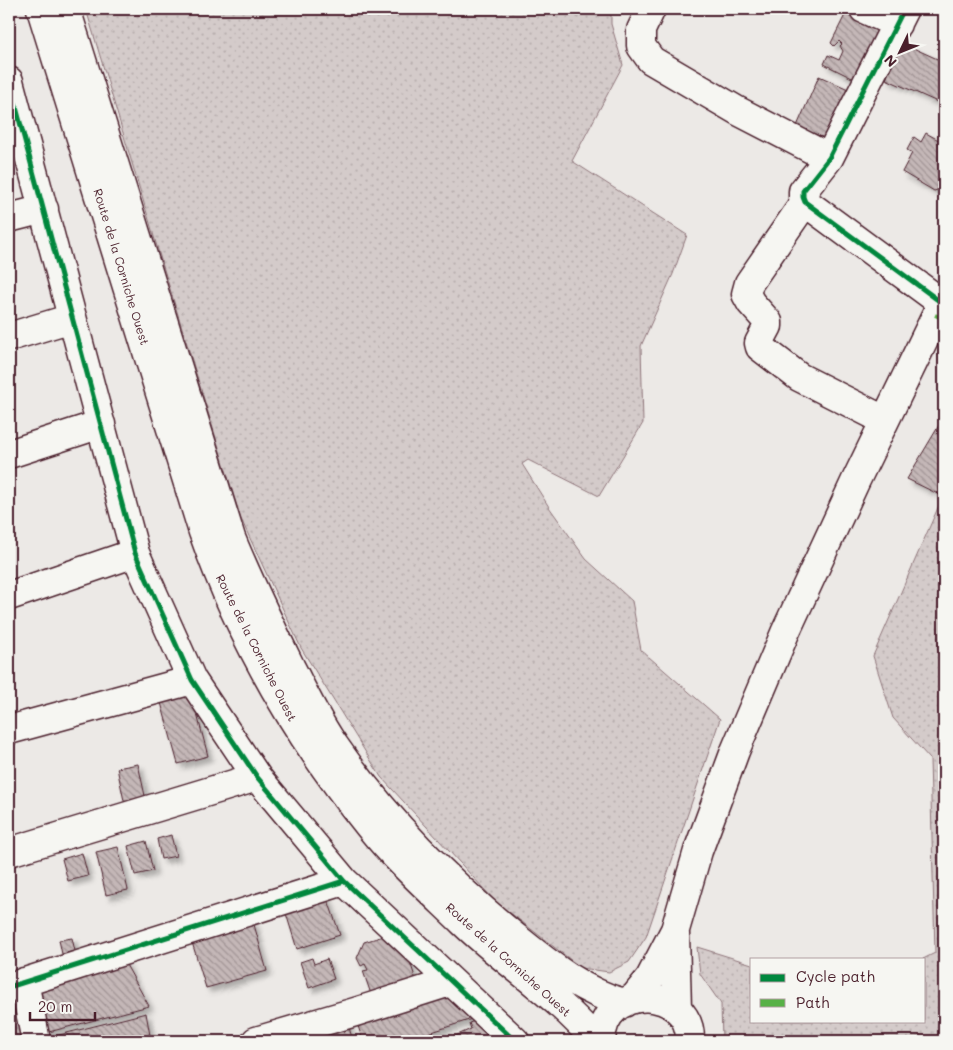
<svg xmlns="http://www.w3.org/2000/svg" width="953" height="1050" viewBox="0 0 953 1050" font-family="Mali,sans-serif">
  <defs>
    <pattern id="grass-dots" width="8" height="8" patternUnits="userSpaceOnUse" patternTransform="scale(1.25)"><rect width="8" height="8" fill="#d4cbca"/><path d="M2 2h.1M6 6h.1" fill="none" stroke="#b8aeae" stroke-width="1.8" stroke-linecap="round"/></pattern>
    <pattern id="building-back-hatch" width="6" height="6" patternUnits="userSpaceOnUse" patternTransform="scale(1.25)"><rect width="6" height="6" fill="#c4b7b7"/><path d="M-1 5l2 2M0 0l6 6M5-1l2 2" fill="none" stroke="#a19495"/></pattern>
    <filter id="shadow"><feDropShadow dx="4.5" dy="4.5" stdDeviation="2.5" flood-color="#0004"/></filter>
  </defs>
  <rect width="100%" height="100%" fill="#ece9e6"/>
  <filter id="ink" filterUnits="userSpaceOnUse"><feTurbulence type="fractalNoise" baseFrequency=".02" numOctaves="2"/><feDisplacementMap in="SourceGraphic" scale="10" xChannelSelector="R" yChannelSelector="G"/><feConvolveMatrix kernelMatrix="1 2 1 2 8 2 1 2 1" color-interpolation-filters="sRGB"/></filter>
  <g filter="url(#ink)">
    <path fill="url(#grass-dots)" stroke="#8f757a" d="M86,9H611V24L623,65L572,161L687,235L673,274L641,346L643,423L599,496L528,460L522,464L549,507L586,559L632,601L641,650L720,719L646,937L629,962L609,972L581,968L495,901L381,777L301,648L241,519L158,250Z
      M944,494V1041H722L721,1004L700,974L697,947L752,964V1021H924V959H923L935,953L930,759L893,718L873,656Z"/>
    <path fill="url(#building-back-hatch)" stroke="#4a1f2b" filter="url(#shadow)" d="M846,13L880,29L856,80L824,64L828,55L839,60L843,51L840,46L842,44L839,41L834,46L831,43Z
      M902,43L944,62V105L886,79Z
      M819,76L855,92L833,142L797,126Z
      M926,133L944,143V188L934,191L902,172L912,153L907,150L914,137L921,142Z
      M944,417V486L940,495L907,479Z
      M191,691L208,756L178,764L160,699Z
      M138,764L147,805L126,810L117,768Z
      M171,835L176,856L161,859L157,839Z
      M146,841L153,871L135,875L128,846Z
      M118,847L128,890L106,895L96,852Z
      M82,853L88,876L68,881L62,859Z
      M326,894L340,935L297,949L284,907Z
      M253,921L267,971L206,988L191,939Z
      M390,934L406,950L416,980L371,994L363,971L368,970L365,964L361,966L357,958L364,942Z
      M72,938L75,951L62,954L59,940Z
      M312,958L314,964L327,959L334,979L309,988L300,962Z
      M124,961L149,1006L41,1034L32,989Z
      M448,983L472,1019L404,1041H363L354,1014Z
      M14,1002L28,1041H9V1004Z
      M146,1013L151,1041H47V1038Z
      M478,1020L498,1041H444L471,1029L469,1023Z
      M347,1021L353,1041H277Z"/>
    <g fill="none" stroke-linecap="round" stroke-linejoin="round">
      <g stroke="#4a1f2b" stroke-width="31">
        <path id="minor" d="M651,9L641,30V46L651,60L738,111L829,158
          M864,9L897,24
          M904,9L829,158L803,191V197L805,202L942,303
          M9,81L135,553L192,680L257,777L344,881L515,1041
          M805,202L749,283L746,294L751,303L768,322V326L759,343L760,347L799,377L884,420
          M9,218L44,209
          M9,337L72,318
          M9,454L101,424
          M9,596L135,553
          M9,730L192,680
          M9,852L257,777
          M24,982L36,1041
          M9,987L344,881
          M256,1041L355,1012L450,982"/>
      </g>
      <g stroke="#4a1f2b" stroke-width="31">
        <path id="major" d="M675,934L677,1009
          M633,999L650,978L675,930L698,851L735,751L785,633L856,480L944,299"/>
      </g>
      <g stroke="#4a1f2b" stroke-width="31">
        <path id="highway" d="M41,9L203,532C240,638 298,738 369,826C397,861 432,892 464,923C507,964 558,996 596,1041
          M66,9L231,538C249,582 270,625 291,668C305,695 318,723 336,748C384,817 444,878 509,932C544,960 579,991 624,1003
          M601,1041C603,980 692,986 690,1041"/>
      </g>
      <use href="#minor" stroke="#f6f6f2" stroke-width="28"/>
      <use href="#major" stroke="#f6f6f2" stroke-width="28"/>
      <use href="#highway" stroke="#f6f6f2" stroke-width="28"/>
      <path stroke="#57b146" stroke-width="4" stroke-dasharray="8 4" stroke-linecap="butt" d="M935,315L944,319"/>
      <g stroke="#f6f6f2" stroke-width="8">
        <path id="cycleway" d="M904,9L829,158L803,191V197L805,202L942,303
          M9,81L135,553L192,680L257,777L344,881L515,1041
          M9,987L344,881"/>
      </g>
      <use href="#cycleway" stroke="#00873e" stroke-width="5"/>
    </g>
  </g>
  <g text-anchor="middle" stroke-width="4.5" stroke-linejoin="round" paint-order="stroke">
    <g font-size="12" fill="#4a1f2b" stroke="#f6f6f2">
      <text transform="translate(121 267) rotate(73)" y="4">Route de la Corniche Ouest</text>
      <text transform="translate(256 648) rotate(63)" y="4">Route de la Corniche Ouest</text>
      <text transform="translate(508 960) rotate(42)" y="4">Route de la Corniche Ouest</text>
    </g>
  </g>
  <rect width="953" height="1050" fill="none" stroke="#f6f6f2" stroke-width="30"/>
  <rect x="15" y="15" width="923" height="1020" fill="none" stroke="#4a1f2b" stroke-width="2" filter="url(#ink)"/>
  <rect x="750" y="958" width="175" height="65" fill="#f6f6f2" stroke="#b1a0a2"/>
  <rect x="760" y="974" width="25" height="8" fill="#00873e" stroke="#b1a0a2"/>
  <text x="796" y="982" font-size="15" fill="#4a1f2b">Cycle path</text>
  <rect x="760" y="999" width="25" height="8" fill="#57b146" stroke="#b1a0a2"/>
  <text x="796" y="1008" font-size="15" fill="#4a1f2b">Path</text>
  <g transform="translate(900 52) rotate(227)" stroke="#f6f6f2" stroke-width="4" paint-order="stroke">
  <path d="M0-4L9 19L0 12L-9 19Z" fill="#4a1f2b"/>
  <text y="-8" font-size="14" font-weight="bold" text-anchor="middle" fill="#4a1f2b">N</text>
  </g>
  <path d="M30 1012v8h65v-8" fill="none" stroke="#4a1f2b" stroke-width="2.5"/>
  <text x="38" y="1012" font-size="15" fill="#4a1f2b" stroke="#f6f6f2" stroke-width="4" paint-order="stroke">20 m</text>
</svg>
